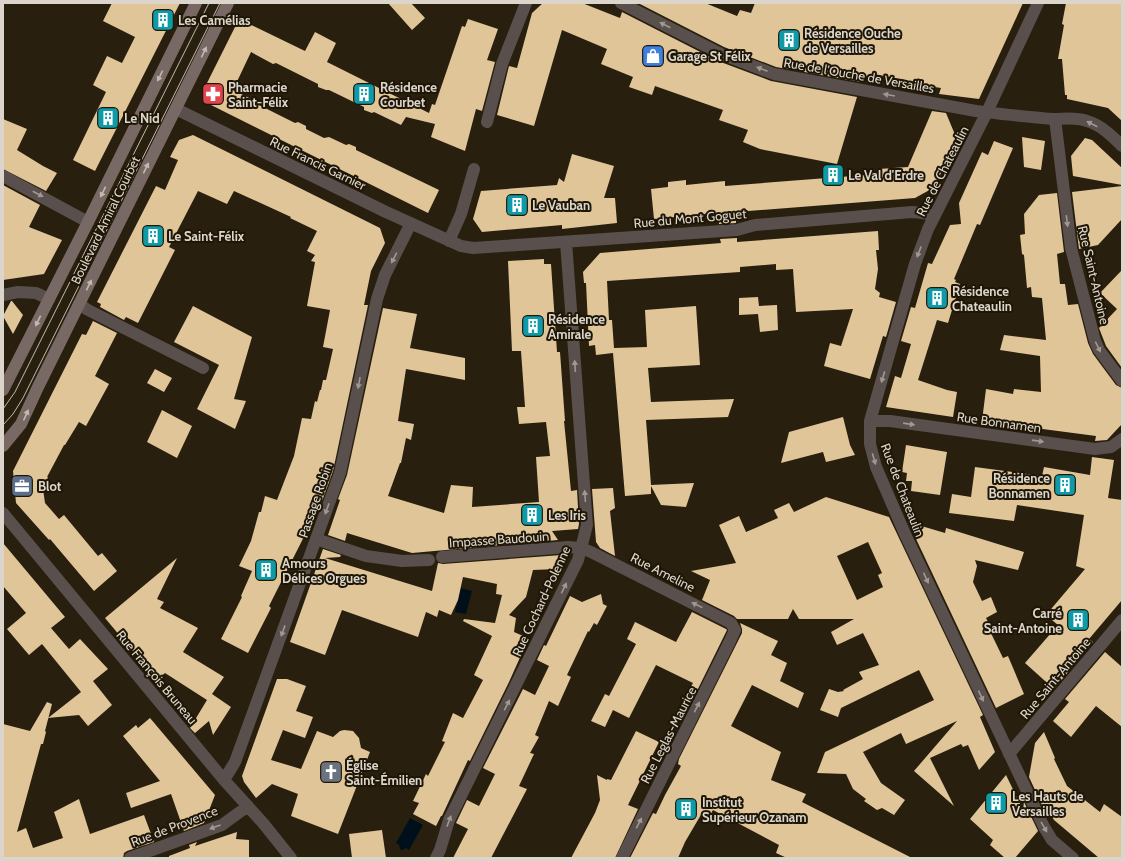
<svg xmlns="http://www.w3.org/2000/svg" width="1125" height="861" viewBox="0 0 1125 861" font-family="Cabin,sans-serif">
  <rect width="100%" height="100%" fill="#281f0f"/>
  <path fill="#00101a" d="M461,588L472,591L466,614L455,612Z
    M410,818L423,825L409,850L406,848L402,850L400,849L399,845L396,843Z"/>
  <path fill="#e0c599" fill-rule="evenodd" d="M112,3H180L95,171L73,160L106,92L93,85L107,56L122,63L135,37L103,21Z
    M388,3H411L425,18L412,30Z
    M543,3H582L620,18L622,12L718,61L771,81L857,97L837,164L760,149L743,142L748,130L719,120L723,110L655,86L652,95L629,87L633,77L601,64L607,49L562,30L534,126L497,115L509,66L517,68L532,13Z
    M638,3H705L737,16L740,10L751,13L755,3H1023L979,99L939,94L941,88L910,83V81L874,74L873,77L863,76L861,82L776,67L724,47Z
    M1066,3H1122V121L1108,108L1067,99V95H1065L1062,59H1058L1064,25L1062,24Z
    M239,19L305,51L315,32L336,43L327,62L429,113L432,104L435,105L462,26L465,27L468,19L498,29L487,60L495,62L482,111L476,109L465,151L431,137L435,124L406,117L401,125L374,112L372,113L364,110V107L329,90H326L318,87V84L276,63L273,64L251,52L233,90L255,101L257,104L295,123L298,122L306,126V129L324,138L329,137L346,145L349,144L356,147V150L439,190L428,213L209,104L204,89Z
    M932,111L946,113L956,137L935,187L915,198L736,212V223L719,224L718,213L654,219L651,189L668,187V182L686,180V185L725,181V186L879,174V169L908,167Z
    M3,119L27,129L17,150L43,166L57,173L46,191L3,169Z
    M193,135L380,228L385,243L371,271L364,305H368L333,471L322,501L269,606L271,608L248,653L221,639L242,597L241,596L252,571L239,566L251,541L259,512H261L265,496L277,500L294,456L302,418L311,419L315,401L317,402L320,390H321L323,380H326L333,349L323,347L330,310L307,306L315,262L311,261L315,255L307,251L317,231L290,218L291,217L234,191L227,204L198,191L169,247L175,250L138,323L126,317L124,320L100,307L101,304L97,302L156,186L165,190L178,160L170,157L179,140Z
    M1022,137L1045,141L1041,170L1024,167Z
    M1085,138L1092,140L1122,168V185L1073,176L1071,156Z
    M994,141L1013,148L980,225L977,224L954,279L956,280L955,282L960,284L948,323L937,320L918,380L947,390L957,392L953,417L886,407L895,376L901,378L911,344L901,341L911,307L915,308L928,263L932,264L950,225L961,224L959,203L982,152L988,155Z
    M572,154L614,166L604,198H615L617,223L562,229V225L482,232L473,219L481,191L557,185L559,178L564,182Z
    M3,185L40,205L29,227L62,240L44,274L3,280Z
    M1122,186V219L1098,245L1079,249L1072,192Z
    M1057,193L1064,252L1057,254L1060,284H1065L1068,305L1078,304L1088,343L1093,354L1116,385L1122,388V424L1107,440L1095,441L1096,436L982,421L986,389L1013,394L1014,389L1041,392L1040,356L1000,350L1004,335L1046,340L1042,298L1032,297L1031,287L1027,288L1024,255L1022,254L1020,235L1025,234L1024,214L1039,195Z
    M878,231L879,250H876L878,269L875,289L880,293L879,297L896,302L886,337L883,336L870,379L824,366L830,343L841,346L853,309L796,312L793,269L776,270V264L740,267V272L607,281L609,320H612L614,348L647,347L645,310L696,306L700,365L648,368L651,402L734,399L728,417L646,420L651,485L694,483L686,507L661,505L651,486V494L625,496L613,353L596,355L595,345L589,346L586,283H584L583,272L600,253L721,243L720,239L737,238V242Z
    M544,259V264H551L557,352H560L565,421H564L571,491L577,490L579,524L578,529L552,531L558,540L412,553L347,533L345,541L328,535L340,500L338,499L347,475L383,308L417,314L410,348L465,358V380L406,369L398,421L414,424L411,440L406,438L401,463H400L388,496L444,513L451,485L473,487L472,507L539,502L536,457L550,456L546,422L519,424L517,407H525L521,351H512L508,261Z
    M1122,270V368L1106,346L1099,328L1117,309L1100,293Z
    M758,297L759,306L777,305L778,330L760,332L758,314L739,315V298Z
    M11,301H12L23,315L13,334L3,316Z
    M193,306L252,337L234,399L246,401L235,429L197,409L219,365L174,342Z
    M93,321L117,333L95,376L109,384L86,426L79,422L65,445H64L47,477H48L43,489L45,503L59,519L64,515L98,556L102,553L117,571L94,591L50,539L49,540L16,503L13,471L82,334L86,335Z
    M155,369L172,378L164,392L147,383Z
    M162,410L192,426L177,458L147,442Z
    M843,417L850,445L855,455L826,462L823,452L781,463L789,432Z
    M906,445L947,452L940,495L911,491L912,481H906L907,473L902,472Z
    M1092,457L1114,460L1108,498L1122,500V600L1089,639L1093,642L1054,689L1025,663L1058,625L1046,615L1085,569L1076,566L1084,515L1017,505L1014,521L949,513L952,494L971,497L975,467L1042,476L1044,467L1090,475Z
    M613,488L615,508L610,511L615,556L600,548L596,542L592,489Z
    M826,497L889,517L983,715L980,717L995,752L979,770L968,745L963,747L961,744L930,758L954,806L914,771L957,721L906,744L901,733L863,752L881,783L905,800L894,815L882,808L877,810L864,801L866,799L853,789L846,774L817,773L825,752L934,700L919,670L841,708L838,717L820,710L829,689L838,692L844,691L843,690L863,679L859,672L879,665L863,633L837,645L831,632L854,619H799L793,609L788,619H737L734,616L702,600L710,580L691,571L736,563L719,525L739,516L746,532L778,518L774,510L789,503L794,512ZM868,542L882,573L878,575L883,587L857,600L837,556Z
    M908,522L945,533L946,528L1024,552L1018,570L975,560L977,566L973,582L982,601L991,597L997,612L986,618L990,626L988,627L1003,658L1008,656L1024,694L996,708Z
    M3,543L65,617L51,628L69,649L80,639L108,669L93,681L112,705L88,726L79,715L48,718L81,692L42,644L29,655L7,629L26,613L3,586Z
    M323,549L341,555L340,557L325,558L432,591L438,563L443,564L562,555L557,569L533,570L526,597L509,615L516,618L514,632L530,639L523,653H522L509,682L470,761L468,760L442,816H441L436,826L413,814L419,803L413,801L426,774L428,776L445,742L442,741L453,713L463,718L483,680L474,675L492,636L463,621L464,619L495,623L502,595L496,594L497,584L463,577L458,600L451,615L439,610L437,617L426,612L418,637L342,610L325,655L290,642Z
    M177,558L157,599L164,602L160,608L198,628L183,652L224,677L212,694L231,707L213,735L209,721L195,733L190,728L207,700L165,673L157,680L105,618Z
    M601,594L603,604L607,606L597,625L594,623L589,632L588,631L567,675L571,677L558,706L549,701L535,735L539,737L530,753L534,754L519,786L527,789L491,858H453L468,829L456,823L467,800L479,806L495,774L483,768L523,689L535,695L549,666L537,660L544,645L546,646L570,596L582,602Z
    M692,612L726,629L727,630L692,701L685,698L693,683L656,665L629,718L613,710L605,727L591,721L605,694L609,696L636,644L627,639L635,622L676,642Z
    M740,623L778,641L771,655L787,663L780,681L804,693L798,708L752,685L731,726L781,752L771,780L806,794L802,802L912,858H787L776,853L779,845L713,810L709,817L702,813L685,842L678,858H630L653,813L656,814L665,795L681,766L678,764L679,759L742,633V629Z
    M1105,652L1122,667V727L1096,706L1071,737L1053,721L1069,702L1065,699Z
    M277,679H287L306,686L296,711L313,717L305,738L283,730L271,760L301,769L317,731L333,737L340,731L344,730L353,731L359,738L361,748L370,752L338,834L291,816L298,794L272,784L256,798L244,782L242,776Z
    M47,702L52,704L45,731L46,732L43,744H41L17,832L26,828L33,848L63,838L54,812L79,799L90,834L144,815L154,842L127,851L124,853L123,858H3V724L30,731Z
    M150,718L215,795L204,823L184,831L171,794L131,808L126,793L160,781L123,736L136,725L138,728Z
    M636,731L659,742L628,805L638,809L615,858H571L595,813L600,800L597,775L607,780V779L611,780Z
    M1044,732L1055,758L1054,759L1067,786L1100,812L1104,804L1122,817V858H1099L1054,820L1051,815L1048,818L1029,777L1035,743Z
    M1006,775L1023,810L1024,802L1038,831L1015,858H1005L990,845L993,840L970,819Z
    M382,830L386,858H352L349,834Z
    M237,832L236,839L249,840V858H169V856L190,848L189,845L197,842L195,846Z"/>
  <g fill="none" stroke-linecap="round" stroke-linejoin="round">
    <path stroke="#594f4c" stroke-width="12" d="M621,3L721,54L774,74L976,111C1002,114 1027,117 1053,119C1064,119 1076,117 1087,121C1101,125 1112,136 1122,146
      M1038,3L987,112L928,229L915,264L870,421V444L876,467L905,534L1044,827L1052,840L1073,858
      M176,109L386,212L461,246L473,248L737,230L755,225L912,212L923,213L934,216
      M1055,119L1071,248L1095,341L1099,350L1122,381
      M487,122L502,64L526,3
      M3,176L88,222
      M449,241L461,214L474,169
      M3,295L18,292L36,293L49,299
      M79,304L88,310L203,368
      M870,421H890L1095,449L1111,447L1122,439
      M3,513L224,780L263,823L291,858
      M316,539L366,556L402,561L429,560
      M442,557L568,547L581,548L591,552L731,623L735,630L730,641L622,858
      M1009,754L1122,620
      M224,780L235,762L340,473L377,299L385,275L411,223
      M130,858L222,825L248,806
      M436,858L440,850L449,820L578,560L587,525L566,242"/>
    <path stroke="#786964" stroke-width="12" d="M3,390L88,222L196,3
      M3,446L21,424L38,387L228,3"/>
    <path stroke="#c1baaf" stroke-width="1" d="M3,409L15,392L209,3
      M3,425L13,414L23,398L220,3"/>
  </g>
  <defs><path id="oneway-solid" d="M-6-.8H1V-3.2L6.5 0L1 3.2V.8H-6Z"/></defs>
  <g fill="#a09992">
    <use href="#oneway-solid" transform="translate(665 25) rotate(-153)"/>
    <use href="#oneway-solid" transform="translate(762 69) rotate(-159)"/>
    <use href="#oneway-solid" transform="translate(889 95) rotate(-170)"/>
    <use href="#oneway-solid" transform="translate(1092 124) rotate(-153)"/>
    <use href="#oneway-solid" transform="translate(38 194) rotate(28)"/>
    <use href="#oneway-solid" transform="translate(1067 221) rotate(83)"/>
    <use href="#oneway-solid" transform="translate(919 252) rotate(111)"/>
    <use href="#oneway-solid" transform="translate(394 258) rotate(117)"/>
    <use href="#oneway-solid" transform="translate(1098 347) rotate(64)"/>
    <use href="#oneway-solid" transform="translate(575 366) rotate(-94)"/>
    <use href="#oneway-solid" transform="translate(883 377) rotate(107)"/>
    <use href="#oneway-solid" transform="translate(359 383) rotate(101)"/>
    <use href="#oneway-solid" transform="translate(909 424) rotate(8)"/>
    <use href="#oneway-solid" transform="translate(1038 441) rotate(8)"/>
    <use href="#oneway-solid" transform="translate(874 459) rotate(74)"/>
    <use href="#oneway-solid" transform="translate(585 496) rotate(-94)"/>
    <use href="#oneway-solid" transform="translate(327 509) rotate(110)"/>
    <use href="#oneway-solid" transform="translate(926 578) rotate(65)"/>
    <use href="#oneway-solid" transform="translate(564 588) rotate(-64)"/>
    <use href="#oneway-solid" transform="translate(697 605) rotate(-154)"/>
    <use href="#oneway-solid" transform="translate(283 631) rotate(110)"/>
    <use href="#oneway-solid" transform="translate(981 696) rotate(65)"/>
    <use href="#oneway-solid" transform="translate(507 705) rotate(-63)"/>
    <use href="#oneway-solid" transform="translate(697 707) rotate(-63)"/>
    <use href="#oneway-solid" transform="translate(449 821) rotate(-70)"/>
    <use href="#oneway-solid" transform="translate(639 823) rotate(-63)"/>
    <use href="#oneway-solid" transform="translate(215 827) rotate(160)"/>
    <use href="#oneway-solid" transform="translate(1044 827) rotate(60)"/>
  </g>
  <g fill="#c2bab1">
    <use href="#oneway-solid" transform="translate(204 52) rotate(-64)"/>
    <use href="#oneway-solid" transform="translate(160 76) rotate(116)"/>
    <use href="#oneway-solid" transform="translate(146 168) rotate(-64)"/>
    <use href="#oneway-solid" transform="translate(103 192) rotate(116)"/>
    <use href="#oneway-solid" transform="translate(89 285) rotate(-64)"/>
    <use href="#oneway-solid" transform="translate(38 321) rotate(116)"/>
    <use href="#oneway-solid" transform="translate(26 415) rotate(-66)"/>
  </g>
  <defs>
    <g id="building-square" transform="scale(1.15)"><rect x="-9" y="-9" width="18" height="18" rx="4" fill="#0f9aa8" stroke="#1f1606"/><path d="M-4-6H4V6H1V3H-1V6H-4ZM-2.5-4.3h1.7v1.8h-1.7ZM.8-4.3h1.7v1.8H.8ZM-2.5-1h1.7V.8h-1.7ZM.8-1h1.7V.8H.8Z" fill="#fff"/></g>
    <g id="shop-square" transform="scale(1.15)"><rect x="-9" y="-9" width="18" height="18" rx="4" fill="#3f7fe0" stroke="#1f1606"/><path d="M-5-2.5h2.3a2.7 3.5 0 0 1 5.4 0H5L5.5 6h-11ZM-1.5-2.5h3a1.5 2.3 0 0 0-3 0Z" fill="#fff"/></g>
    <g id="pharmacy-square" transform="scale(1.15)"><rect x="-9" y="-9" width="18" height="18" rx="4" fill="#e0444e" stroke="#1f1606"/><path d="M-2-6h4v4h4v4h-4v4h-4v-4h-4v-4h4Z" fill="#fff"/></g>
    <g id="office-square" transform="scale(1.15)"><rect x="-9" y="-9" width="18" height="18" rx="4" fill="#5c6f8a" stroke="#1f1606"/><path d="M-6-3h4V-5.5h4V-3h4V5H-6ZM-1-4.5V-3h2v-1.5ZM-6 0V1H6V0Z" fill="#fff"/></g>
    <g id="church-square" transform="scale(1.15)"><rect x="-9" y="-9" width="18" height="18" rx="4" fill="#6b7280" stroke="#1f1606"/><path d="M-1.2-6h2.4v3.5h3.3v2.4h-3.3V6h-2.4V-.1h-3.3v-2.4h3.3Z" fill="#fff"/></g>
  </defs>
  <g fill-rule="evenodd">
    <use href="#building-square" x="163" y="20"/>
    <use href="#building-square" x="789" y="40"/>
    <use href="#shop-square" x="653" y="56"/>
    <use href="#pharmacy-square" x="213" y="94"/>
    <use href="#building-square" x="364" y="94"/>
    <use href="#building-square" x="108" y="118"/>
    <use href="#building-square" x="833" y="175"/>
    <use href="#building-square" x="517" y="205"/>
    <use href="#building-square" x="153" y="236"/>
    <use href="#building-square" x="937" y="298"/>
    <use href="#building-square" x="533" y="326"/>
    <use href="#building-square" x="1065" y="485"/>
    <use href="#office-square" x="22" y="486"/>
    <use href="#building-square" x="532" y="515"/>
    <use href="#building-square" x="266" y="570"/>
    <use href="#building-square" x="1078" y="620"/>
    <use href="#church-square" x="331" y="772"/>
    <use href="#building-square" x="996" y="803"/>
    <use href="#building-square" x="686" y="809"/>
  </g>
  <g text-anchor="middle" stroke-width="4" stroke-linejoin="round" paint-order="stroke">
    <g font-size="13" font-weight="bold" fill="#dbd5cb" stroke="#1f1606" text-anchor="start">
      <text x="178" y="25">Les Camélias</text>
      <text x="804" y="38">Résidence Ouche<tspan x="804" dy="15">de Versailles</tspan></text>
      <text x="668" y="61">Garage St Félix</text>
      <text x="228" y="92">Pharmacie<tspan x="228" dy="15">Saint-Félix</tspan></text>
      <text x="380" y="92">Résidence<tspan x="380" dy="15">Courbet</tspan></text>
      <text x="124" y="123">Le Nid</text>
      <text x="848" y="180">Le Val d'Erdre</text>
      <text x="532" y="210">Le Vauban</text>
      <text x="168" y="241">Le Saint-Félix</text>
      <text x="952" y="296">Résidence<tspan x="952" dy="15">Chateaulin</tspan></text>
      <text x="548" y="324">Résidence<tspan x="548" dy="15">Amirale</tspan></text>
      <text x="1050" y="483" text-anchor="end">Résidence<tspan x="1050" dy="15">Bonnamen</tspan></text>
      <text x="38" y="491">Blot</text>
      <text x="548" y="520">Les Iris</text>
      <text x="282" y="568">Amours<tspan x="282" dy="15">Délices Orgues</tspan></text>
      <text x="1062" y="618" text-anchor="end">Carré<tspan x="1062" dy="15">Saint-Antoine</tspan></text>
      <text x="346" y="770">Église<tspan x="346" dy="15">Saint-Émilien</tspan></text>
      <text x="1012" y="801">Les Hauts de<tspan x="1012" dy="15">Versailles</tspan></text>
      <text x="702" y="807">Institut<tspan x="702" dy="15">Supérieur Ozanam</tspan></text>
    </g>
    <g font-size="13" fill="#dbd5cb" stroke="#1f1606">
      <text transform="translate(859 75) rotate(10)" y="5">Rue de l'Ouche de Versailles</text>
      <text transform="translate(318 163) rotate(26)" y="5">Rue Francis Garnier</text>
      <text transform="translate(942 171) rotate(-63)" y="5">Rue de Chateaulin</text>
      <text transform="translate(690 218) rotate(-5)" y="5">Rue du Mont Goguet</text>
      <text transform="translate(105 220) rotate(-64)" y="5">Boulevard Amiral Courbet</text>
      <text transform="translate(1094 275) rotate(77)" y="5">Rue Saint-Antoine</text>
      <text transform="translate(999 422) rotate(8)" y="5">Rue Bonnamen</text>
      <text transform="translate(903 490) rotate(69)" y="5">Rue de Chateaulin</text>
      <text transform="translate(315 500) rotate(-71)" y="5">Passage Robin</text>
      <text transform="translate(499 539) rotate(-4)" y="5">Impasse Baudouin</text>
      <text transform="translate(663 572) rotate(27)" y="5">Rue Ameline</text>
      <text transform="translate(541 601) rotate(-65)" y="5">Rue Cochard-Polenne</text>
      <text transform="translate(157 677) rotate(50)" y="5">Rue François Bruneau</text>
      <text transform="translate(1055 678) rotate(-50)" y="5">Rue Saint-Antoine</text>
      <text transform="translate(668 735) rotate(-63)" y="5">Rue Leglas-Maurice</text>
      <text transform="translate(174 826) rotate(-21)" y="5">Rue de Provence</text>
    </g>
  </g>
  <rect width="1125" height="861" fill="none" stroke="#dbd5cb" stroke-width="8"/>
</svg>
